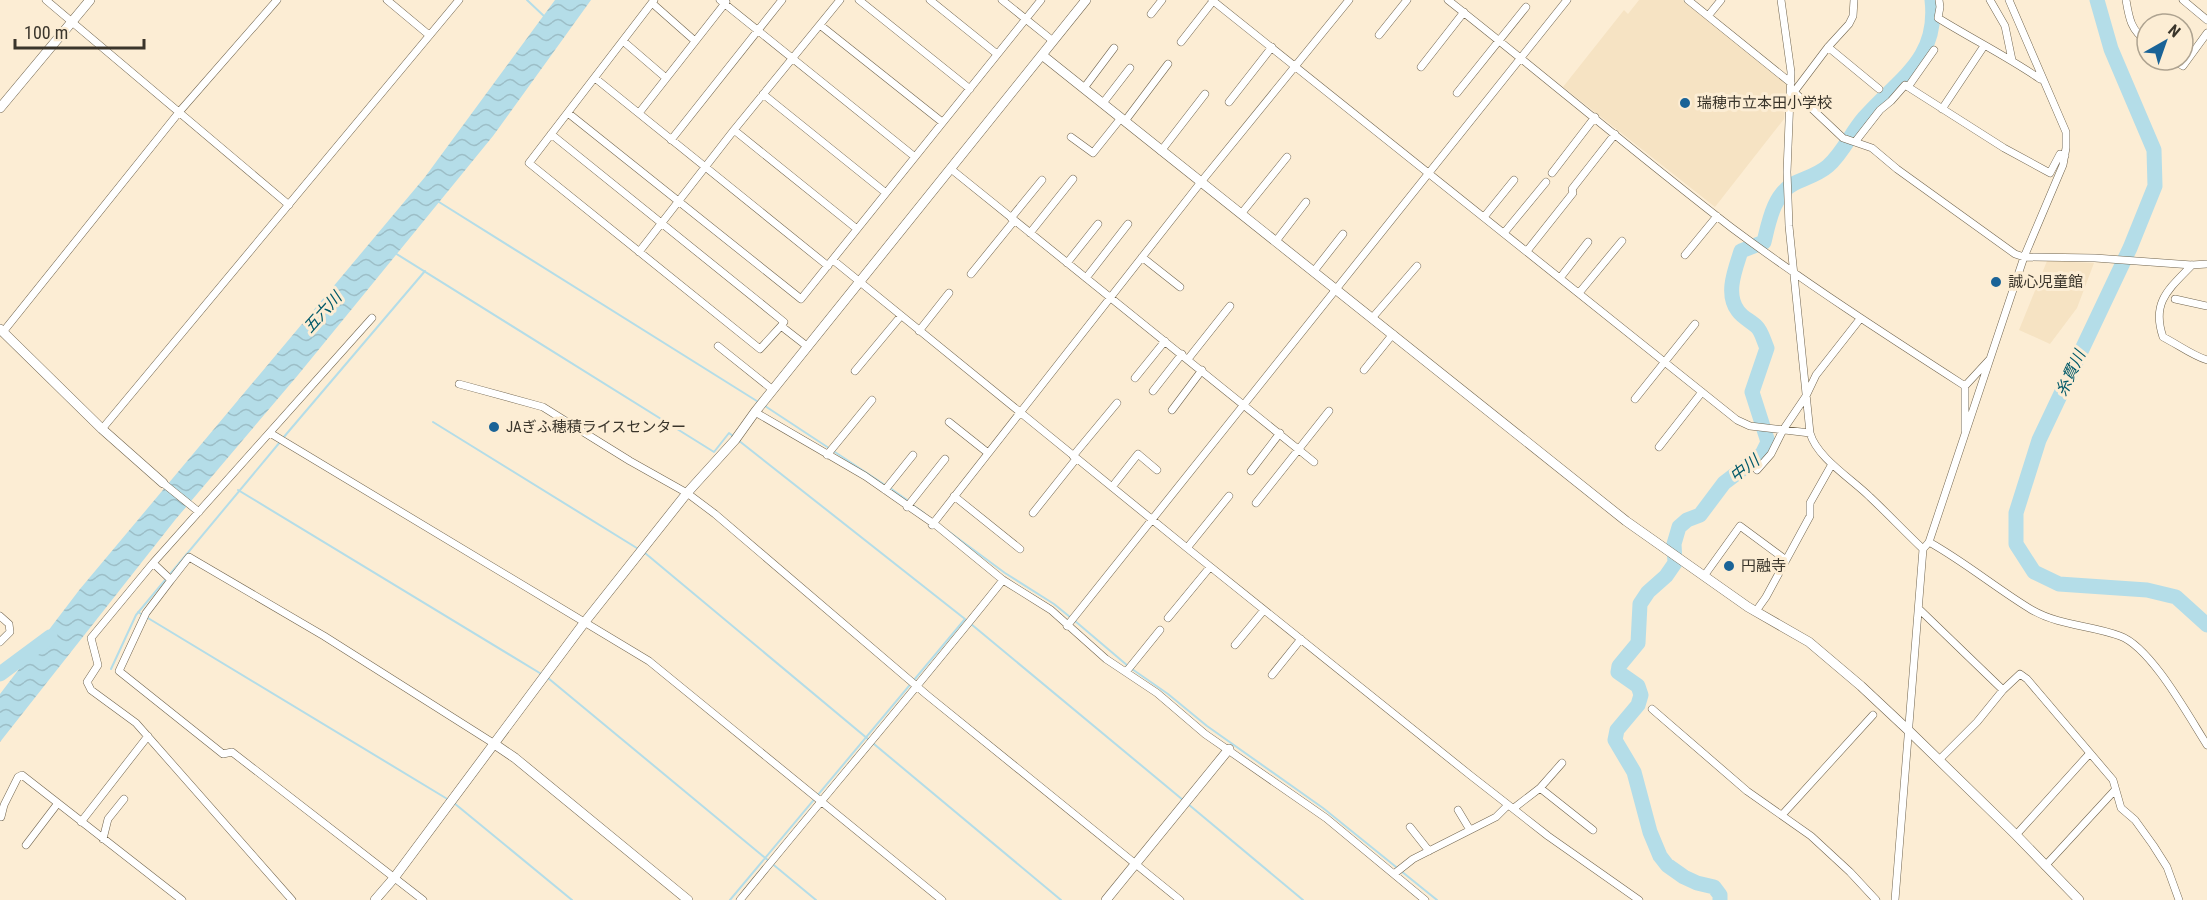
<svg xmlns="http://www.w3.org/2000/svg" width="2207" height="900" viewBox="0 0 2207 900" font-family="'Roboto Condensed','Noto Sans JP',sans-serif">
  <defs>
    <pattern id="water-waves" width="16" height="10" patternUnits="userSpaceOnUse" patternTransform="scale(1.5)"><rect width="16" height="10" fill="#b4dde8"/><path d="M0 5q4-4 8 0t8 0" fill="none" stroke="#9cbec7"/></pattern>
  </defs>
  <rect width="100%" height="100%" fill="#fcedd4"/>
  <path fill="#f6e3c3" d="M1639,0H1682L1787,84L1784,119L1715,207L1563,87L1624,10L1628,14Z
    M2047,261L2094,263L2077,308L2050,344L2019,330Z"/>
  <path fill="url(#water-waves)" d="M555,0H591L493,136L298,375L175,520L0,742V694L80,589L425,177Z"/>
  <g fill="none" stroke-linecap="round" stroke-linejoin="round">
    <path stroke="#b4dde8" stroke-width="2" d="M527,0L545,17
      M439,202L760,403
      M395,253L714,452L729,433L733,436
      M765,406L885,485
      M433,422L640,550
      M283,438L425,271
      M738,440L965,619L1183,800
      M890,488L907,500
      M238,490L543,675
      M914,506L924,513
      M948,531L1005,573L1054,604L1070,617
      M645,553L1061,900
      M138,612L449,800
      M1075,621L1128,666
      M111,669L136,615L280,442
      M1132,669L1168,694L1207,726L1323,808L1437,900
      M548,678L816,900
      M454,803L572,900
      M1188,804L1303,900
      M730,900L965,619"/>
    <path stroke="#b4dde8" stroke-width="15" d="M2097,0L2111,49L2154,150L2155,186L2130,248L2039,440L2016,513V544L2034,572L2059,584L2147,590L2176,597L2207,625
      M0,674L50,637
      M1720,900V895L1714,887L1697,883L1684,877L1667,865L1660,856L1650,832L1634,772L1615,740L1617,730L1638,705L1641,695L1638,686L1618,672L1619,666L1638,643L1640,604L1648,592L1666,576L1675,563L1674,544L1679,527L1687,520L1700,515L1724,483L1762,454L1768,442L1752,392L1767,348C1764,342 1762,332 1757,327C1751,321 1743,318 1738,311C1725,294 1735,270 1741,251L1764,242C1769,221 1774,193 1795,183C1806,178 1819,174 1828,166C1843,153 1851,133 1864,118C1898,79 1939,60 1932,0"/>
    <g stroke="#70644e" stroke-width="8">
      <path id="minor" d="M46,0L289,205
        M387,0L429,35
        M654,0L529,163L760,349L781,326
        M720,0L915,157
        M859,0L970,89
        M930,0L997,54
        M1002,0L1053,41
        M1212,0L1737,420L1750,426L1810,433
        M1448,0C1543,75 1636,154 1732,228C1807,284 1886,335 1965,386L1989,360
        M1688,0L1791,83
        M1781,0L1791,72L1787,172L1789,226L1810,433C1817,458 1852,479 1870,497C1888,514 1905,532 1923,549
        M1939,0L1940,7L1938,18C1972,39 2008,57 2040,79
        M1990,0L2005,26L2012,60
        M2126,0C2129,18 2131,31 2147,41
        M2183,0L2207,20
        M652,3L695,41
        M1151,14L1162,0
        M1708,16L1721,0
        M820,25L942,122
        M1379,35L1407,0
        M623,41L666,78
        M1181,42L1213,1
        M1828,47L1879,89
        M2174,60L2183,66L2207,33
        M1421,67L1464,12
        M595,78L828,266
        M1908,87L1934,50
        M1084,88L1114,48
        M1791,89L1843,138L1872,148L1897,169L2015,254L2024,257L2095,258L2192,265L2207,264
        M1794,92L1828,47L1849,24L1853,16L1854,0
        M1457,93L1526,7
        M763,94L886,193
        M1229,102L1272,47
        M1103,103L1130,68
        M1942,109L1984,46
        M568,113L801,299L1041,0
        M639,113L726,2
        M1125,121L1168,64
        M734,130L857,229
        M551,134L784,322L781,326L808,347
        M1071,137L1093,153L1121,118
        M671,140L782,0
        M1855,142L1880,110L1891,101L1905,85L2004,148L2050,173L2060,154L2065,156
        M1161,151L1205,94
        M951,169L1314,462
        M1552,173L1595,117
        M1241,214L1287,157
        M1484,217L1514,180
        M1011,218L1042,180
        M1030,233L1073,179
        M1504,233L1546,182
        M1276,241L1306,202
        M1527,251L1573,193L1572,189L1615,134
        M639,252L734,130L840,0
        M1685,255L1717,216
        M1142,257L1180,287
        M833,260L1187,548L1470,775L1548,836L1639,900
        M1067,263L1098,224
        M2192,265C2169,289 2151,302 2163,337C2177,344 2193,356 2207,360
        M1314,271L1343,234
        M971,274L1014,221
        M1086,278L1128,224
        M1560,278L1588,242
        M1579,293L1622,241
        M2175,299L2207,306
        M1373,317L1417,266
        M919,331L949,293
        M3,332L180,111L277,0
        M718,346L773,390
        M1188,359L1230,306
        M1364,370L1393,334
        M855,371L900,317
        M1135,378L1165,341
        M459,384L543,407L630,461L687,493L715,514L927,695L1180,900
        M1153,391L1182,354
        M1635,399L1695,324
        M1172,410L1202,370
        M755,412L865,476L937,526L1003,580L1051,610L1106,659L1157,693L1205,734L1326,818L1425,900
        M949,422L988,453
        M102,429L459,0
        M1965,431V386
        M270,433L649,661L942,900
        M1659,447L1702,392
        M827,455L872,400
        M1073,456L1117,403
        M1757,470L1771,454L1783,430L1806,396L1816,375L1860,319
        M1251,471L1280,433
        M163,483L199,512
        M1112,487L1138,454L1157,470
        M885,490L913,455
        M954,496L1020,549
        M1256,503L1329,411
        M907,507L945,459
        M1033,513L1076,459
        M932,525L1201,182L1349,0
        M1929,542C1965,562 1997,589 2032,610C2060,626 2091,625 2120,636C2151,647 2189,717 2207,745
        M1187,548L1229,496
        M153,563L171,580L189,557L324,636L493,743
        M1704,576L1740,526L1786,560
        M171,580L146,613L119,671L223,754L232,752L423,900
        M1919,609L2003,690L2020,674L2027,679L2113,780L2121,808L2135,820L2153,845L2167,867L2179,900
        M1756,611L1766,597L1810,516V503L1832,464
        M0,616L9,624L10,632L0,642
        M1168,618L1210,567
        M1067,626L1567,0
        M1235,645L1264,610
        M1126,672L1160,630
        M1272,675L1301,639
        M1652,709L1747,791L1811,836L1850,872L1876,900
        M1939,760L1977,722L2003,690
        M1540,788L1593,830
        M1514,808L1540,788L1562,763
        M1458,810L1470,830
        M1782,815L1873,715
        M1,817L4,805L18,777L22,775L182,900
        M81,822L148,736
        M1410,827L1429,851
        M2016,835L2090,753
        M103,839L108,819L124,799
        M26,845L58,803
        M2045,866L2115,790
        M1394,874L1413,859L1496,817L1508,805
        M292,900L136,723L91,690L87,682L98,665L91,638L153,563L372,318
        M740,900C827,793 917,688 1003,580
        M1895,900L1923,549L1929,542L2024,257L2063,165L2066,148V132L2009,0"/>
    </g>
    <g stroke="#70644e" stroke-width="10">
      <path id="tertiary" d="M1042,55L1626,521L1748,607L1809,642L1861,686L1908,730L2016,835L2079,900
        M0,108L90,0
        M0,329L102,429L163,483
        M493,743L515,758L688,900
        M375,900L394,878L584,623L687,493L735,440L755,412L1086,0
        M1106,900L1229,749"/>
    </g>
    <use href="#minor" stroke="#fff" stroke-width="7"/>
    <use href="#tertiary" stroke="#fff" stroke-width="9"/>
  </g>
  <g fill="#1a6397" stroke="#fcedd4" stroke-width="2">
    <circle cx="1685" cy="103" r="6"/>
    <circle cx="1996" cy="282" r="6"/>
    <circle cx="494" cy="427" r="6"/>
    <circle cx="1729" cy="566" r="6"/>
  </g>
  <g text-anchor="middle" stroke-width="6" stroke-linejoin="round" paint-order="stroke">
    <g font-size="15" fill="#3a352b" stroke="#fcedd4" text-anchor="start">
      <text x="1697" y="108">瑞穂市立本田小学校</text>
      <text x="2008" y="287">誠心児童館</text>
      <text x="506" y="432">JAぎふ穂積ライスセンター</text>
      <text x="1741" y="571">円融寺</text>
    </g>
    <g font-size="16" font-style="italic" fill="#005969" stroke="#fcedd4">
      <text transform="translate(322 312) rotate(-48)" y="6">五六川</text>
      <text transform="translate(2070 373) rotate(-65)" y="6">糸貫川</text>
      <text transform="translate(1744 468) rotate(-38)" y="6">中川</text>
    </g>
  </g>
  <g transform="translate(2165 42) rotate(40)"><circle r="28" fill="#fcedd4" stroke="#aea390" stroke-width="1.5"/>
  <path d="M0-4.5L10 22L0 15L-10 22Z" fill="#1a6397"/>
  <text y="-9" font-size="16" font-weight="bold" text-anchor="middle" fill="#3a352b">N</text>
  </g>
  <path d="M15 39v9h129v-9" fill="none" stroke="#3a352b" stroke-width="3"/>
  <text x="24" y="39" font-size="18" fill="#3a352b" stroke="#fcedd4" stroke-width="4.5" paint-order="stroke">100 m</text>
</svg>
